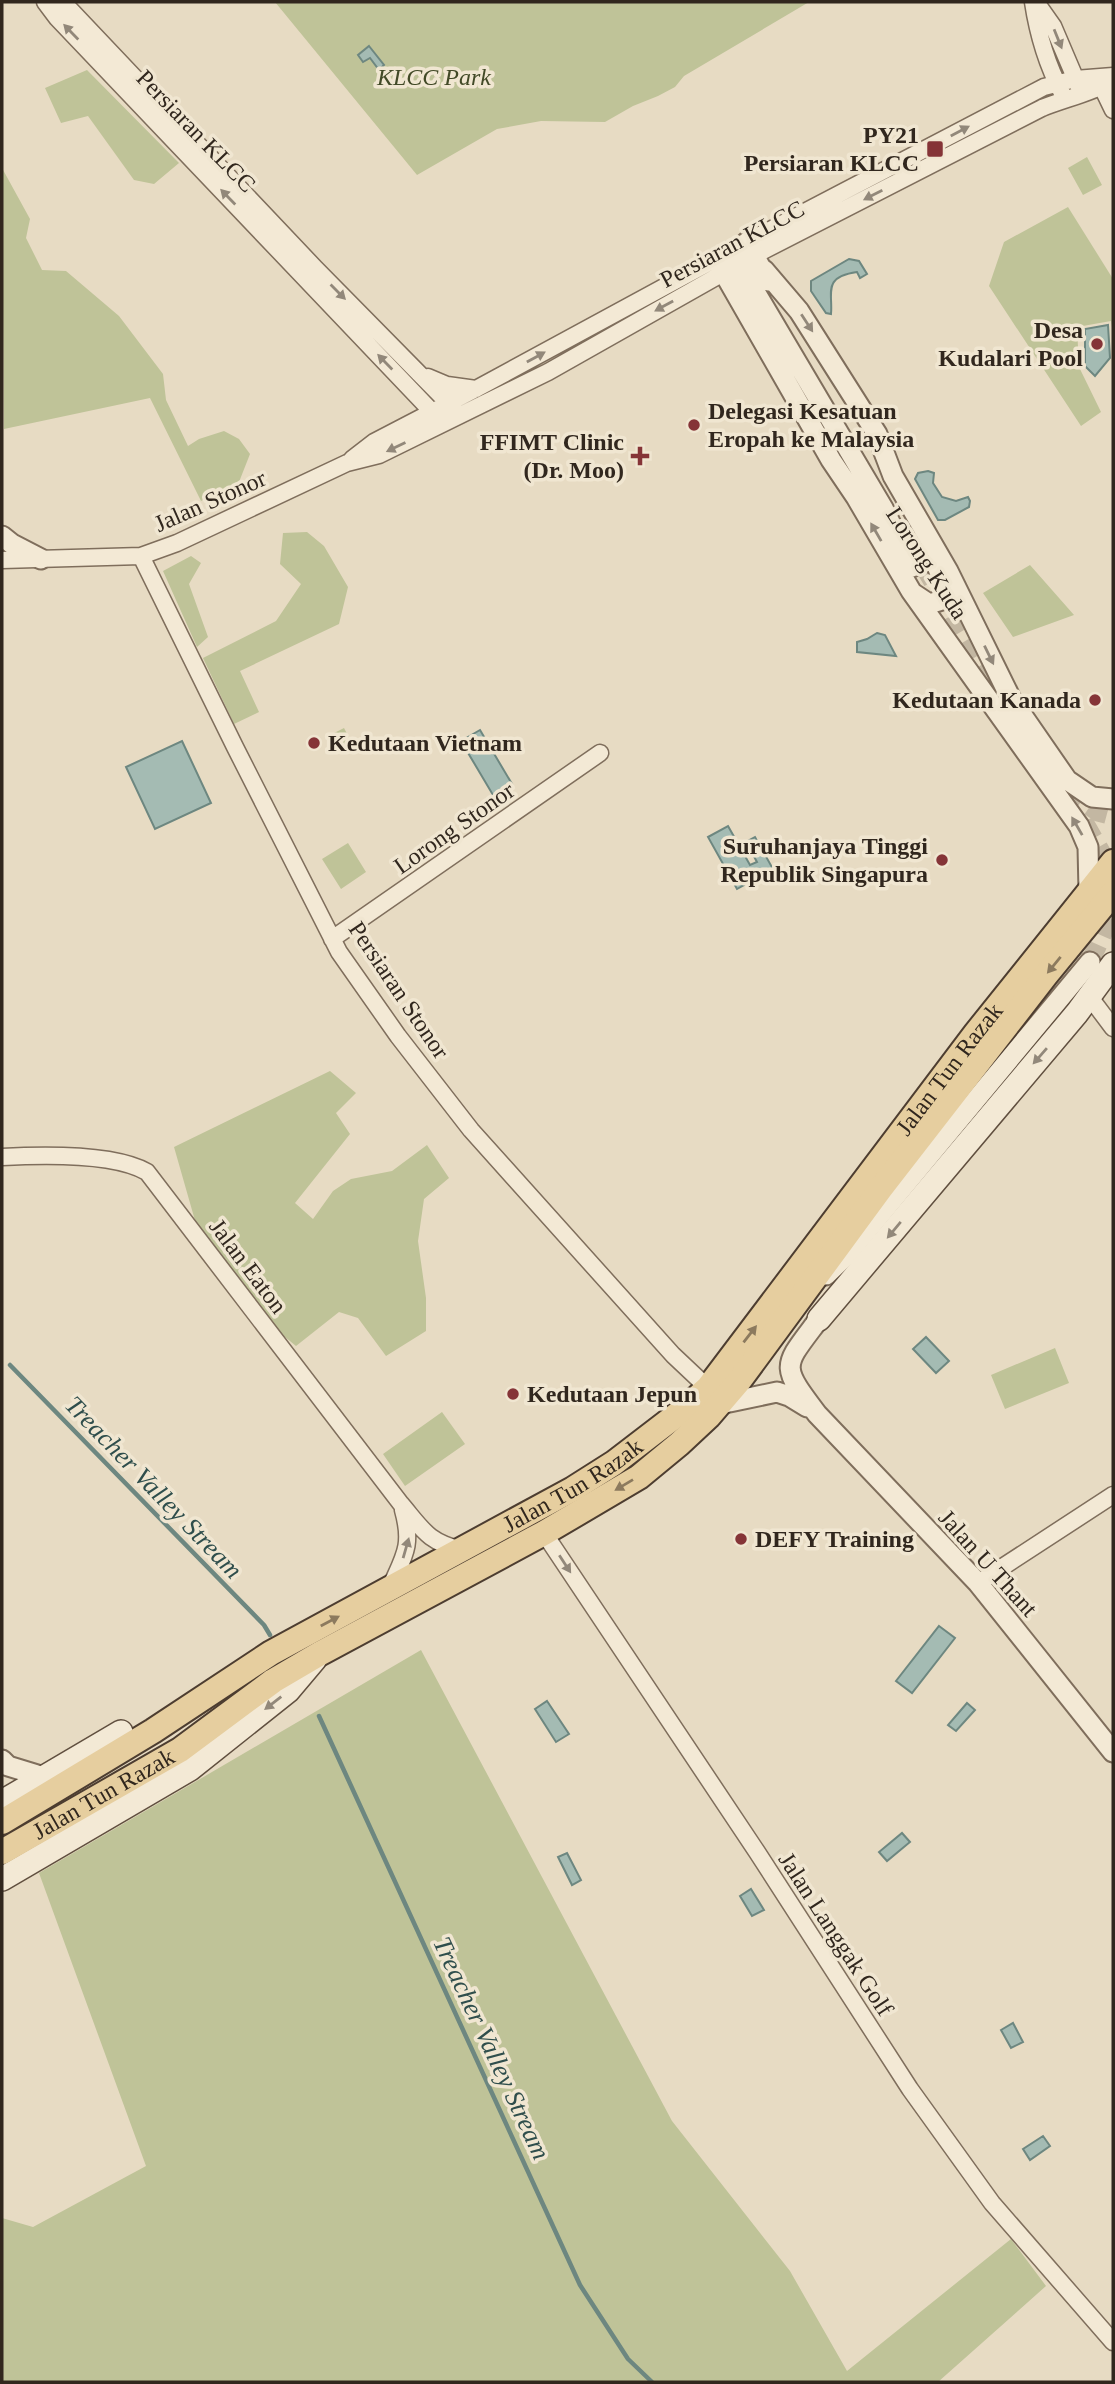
<svg xmlns="http://www.w3.org/2000/svg" width="1115" height="2384" viewBox="0 0 1115 2384" font-family="Georgia,serif">
  <rect width="100%" height="100%" fill="#e7dbc3"/>
  <path fill="#bfc398" d="M275,2H809L684,76L675,87L658,96L633,106L605,122L541,121L497,129L417,175Z
    M87,70L179,163L154,184L134,180L88,116L61,123L45,88Z
    M1087,157L1102,185L1083,195L1068,168Z
    M2,168L30,219L26,238L42,270L66,271L119,316L163,374L166,400L188,446L199,439L224,431L239,439L250,454L239,482L201,501L150,398L4,429Z
    M1068,207L1113,279V334L1111,321L1077,327L1079,367L1101,412L1081,426L989,286L1004,242Z
    M307,532L324,546L348,587L339,624L240,671L259,712L234,724L203,658L276,621L301,584L280,564L283,533Z
    M191,556L201,563L189,584L208,637L197,647L163,571Z
    M1030,565L1074,615L1013,637L983,593Z
    M344,728L354,747L342,753L332,734Z
    M348,843L366,872L341,889L322,859Z
    M330,1071L356,1093L336,1113L350,1134L295,1203L313,1219L333,1191L351,1179L392,1171L427,1145L449,1178L424,1199L418,1241L426,1298V1331L386,1356L358,1318L339,1312L296,1346L274,1328L196,1224L174,1147Z
    M1055,1348L1069,1383L1005,1409L991,1375Z
    M442,1412L465,1444L405,1486L383,1454Z
    M421,1650L672,2121L790,2271L847,2371L1011,2239L1046,2286L938,2382H2V2218L33,2227L146,2166L39,1873Z"/>
  <path fill="#a4bbb3" stroke="#6d8780" stroke-width="2" d="M369,46L384,65L379,70L370,58L363,62L358,55Z
    M849,259L859,261L867,274L860,278L857,272C822,277 833,293 831,314L826,313L811,291V281Z
    M1108,325L1110,358L1095,376L1085,366V329Z
    M928,471L934,473L933,483L942,497L956,501L968,497L970,501L969,507L945,520H938L915,479L918,473Z
    M877,633L885,635L896,656L857,652V642L867,639Z
    M480,730L512,784L493,795L461,741Z
    M182,741L211,803L155,829L126,767Z
    M728,826L750,865L757,862L746,842L755,837L773,869L737,889L708,837Z
    M926,1337L949,1361L936,1373L913,1349Z
    M939,1626L955,1638L912,1693L896,1681Z
    M547,1701L569,1734L556,1742L535,1709Z
    M967,1703L975,1710L956,1731L948,1725Z
    M902,1833L910,1842L887,1861L879,1852Z
    M567,1853L581,1880L572,1885L558,1857Z
    M751,1889L764,1910L752,1916L740,1896Z
    M1013,2023L1023,2042L1011,2048L1001,2030Z
    M1043,2136L1050,2146L1030,2160L1023,2149Z"/>
  <g fill="none" stroke-linecap="round" stroke-linejoin="round">
    <path stroke="#6d8780" stroke-width="4.5" d="M10,1365L264,1625L270,1635
      M319,1716L580,2285L628,2359L652,2382"/>
    <path stroke="#c3b7a2" stroke-width="19" stroke-dasharray="19 10" stroke-linecap="butt" d="M908,540L1011,712
      M1066,790L1098,812L1113,816
      M1084,822L1109,866L1113,879
      M1090,962L1113,911"/>
    <g stroke="#7f6e5c" stroke-width="19">
      <path id="minor" d="M45,2L57,18L437,417
        M63,2L315,268L454,409
        M1033,2C1038,35 1046,63 1062,93
        M1036,2L1053,26L1079,87
        M1099,81L1113,110
        M428,377L447,385L476,389
        M352,459L374,442L476,389L747,242L1044,87L1075,79L1113,76
        M141,556L235,747L339,952L398,1036L471,1130L673,1355L708,1388
        M2,560L141,556L177,543L347,463L379,455L548,372L755,255L1042,108C1064,99 1095,92 1113,80
        M332,939L600,753
        M1089,996L1113,1028
        M2,1157C40,1155 114,1153 147,1172L401,1504C423,1530 428,1542 462,1550
        M544,1533L757,1852L910,2089L992,2203L1113,2342
        M978,1583L1113,1495
        M390,1588C404,1556 413,1546 403,1510"/>
    </g>
    <g stroke="#7f6e5c" stroke-width="23">
      <path id="tertiary" d="M747,242L768,281
        M731,251L883,508L912,567
        M716,259L831,460L856,497L911,591L1079,826L1088,847L1089,891
        M764,270L799,311L877,434L893,476L948,571L1011,699L1067,780L1092,797L1113,799
        M2,536L12,544L41,559
        M914,594L929,604L939,601C948,589 945,581 938,569
        M826,1275L846,1256L1090,962
        M819,1319C783,1367 779,1364 817,1414L978,1583L1113,1752
        M720,1404L777,1392L789,1396L807,1407
        M2,1760L8,1766L44,1777"/>
    </g>
    <g stroke="#604f3f" stroke-width="26">
      <path id="secondary" d="M819,1319L1077,1013L1113,964
        M2,1802L121,1732
        M2,1879L190,1769L288,1691L315,1659"/>
    </g>
    <g stroke="#4d3d30" stroke-width="28">
      <g id="primary">
        <path id="s1" d="M2,1822L153,1731L271,1653L573,1489L614,1463L687,1407L708,1388L976,1033L1113,862"/>
        <path id="s2" d="M2,1852L180,1750L273,1681L319,1654L544,1533L639,1477L679,1444L709,1416L739,1381L881,1188L1046,975L1113,893"/>
      </g>
    </g>
    <use href="#minor" stroke="#f3e9d5" stroke-width="16"/>
    <use href="#tertiary" stroke="#f3e9d5" stroke-width="19"/>
    <use href="#secondary" stroke="#f3e9d5" stroke-width="23"/>
    <use href="#primary" stroke="#e6ce9f" stroke-width="24"/>
  </g>
  <defs><path id="oneway-solid" d="M-6-.8H1V-3.2L6.5 0L1 3.2V.8H-6Z" transform="scale(1.75)"/></defs>
  <g fill="#92887a">
    <use href="#oneway-solid" transform="translate(71 32) rotate(-134)"/>
    <use href="#oneway-solid" transform="translate(1058 39) rotate(68)"/>
    <use href="#oneway-solid" transform="translate(960 131) rotate(-28)"/>
    <use href="#oneway-solid" transform="translate(873 195) rotate(153)"/>
    <use href="#oneway-solid" transform="translate(228 197) rotate(-134)"/>
    <use href="#oneway-solid" transform="translate(338 292) rotate(45)"/>
    <use href="#oneway-solid" transform="translate(664 306) rotate(151)"/>
    <use href="#oneway-solid" transform="translate(807 323) rotate(57)"/>
    <use href="#oneway-solid" transform="translate(536 357) rotate(-29)"/>
    <use href="#oneway-solid" transform="translate(385 362) rotate(-134)"/>
    <use href="#oneway-solid" transform="translate(396 447) rotate(154)"/>
    <use href="#oneway-solid" transform="translate(876 532) rotate(-120)"/>
    <use href="#oneway-solid" transform="translate(989 655) rotate(64)"/>
    <use href="#oneway-solid" transform="translate(1077 826) rotate(-120)"/>
    <use href="#oneway-solid" transform="translate(1040 1056) rotate(131)"/>
    <use href="#oneway-solid" transform="translate(894 1230) rotate(130)"/>
    <use href="#oneway-solid" transform="translate(406 1548) rotate(-74)"/>
    <use href="#oneway-solid" transform="translate(565 1564) rotate(57)"/>
    <use href="#oneway-solid" transform="translate(273 1703) rotate(142)"/>
  </g>
  <g fill="#8c7a5e">
    <use href="#oneway-solid" transform="translate(1054 965) rotate(129)"/>
    <use href="#oneway-solid" transform="translate(750 1334) rotate(-52)"/>
    <use href="#oneway-solid" transform="translate(624 1485) rotate(149)"/>
    <use href="#oneway-solid" transform="translate(330 1621) rotate(-28)"/>
  </g>
  <g fill="#853437" stroke="#f0e6d1" stroke-width="2.5">
    <rect x="926" y="140" width="18" height="18" rx="3.5"/>
    <circle cx="1097" cy="344" r="7"/>
    <circle cx="694" cy="425" r="7"/>
    <path d="M636.5 445.5h7v7h7v7h-7v7h-7v-7h-7v-7h7z"/>
    <circle cx="1095" cy="700" r="7"/>
    <circle cx="314" cy="743" r="7"/>
    <circle cx="942" cy="860" r="7"/>
    <circle cx="513" cy="1394" r="7"/>
    <circle cx="741" cy="1539" r="7"/>
  </g>
  <g text-anchor="middle" stroke-width="7" stroke-linejoin="round" paint-order="stroke">
    <g font-size="24" font-style="italic" fill="#424a27" stroke="#f0e6d1">
      <text x="434" y="85">KLCC Park</text>
    </g>
    <g font-size="24" fill="#31271e" stroke="#f0e6d1">
      <text transform="translate(196 131) rotate(46)" y="8">Persiaran KLCC</text>
      <text transform="translate(732 244) rotate(-28)" y="8">Persiaran KLCC</text>
      <text transform="translate(210 501) rotate(-24)" y="8">Jalan Stonor</text>
      <text transform="translate(927 563) rotate(57)" y="8">Lorong Kuda</text>
      <text transform="translate(454 828) rotate(-35)" y="8">Lorong Stonor</text>
      <text transform="translate(399 990) rotate(56)" y="8">Persiaran Stonor</text>
      <text dy="8" stroke="none"><textPath href="#s1" startOffset="1230">Jalan Tun Razak</textPath></text>
      <text transform="translate(248 1266) rotate(53)" y="8">Jalan Eaton</text>
      <text dy="8" stroke="none"><textPath href="#s1" startOffset="663">Jalan Tun Razak</textPath></text>
      <text transform="translate(988 1563) rotate(48)" y="8">Jalan U Thant</text>
      <text dy="8" stroke="none"><textPath href="#s2" startOffset="117">Jalan Tun Razak</textPath></text>
      <text transform="translate(836 1934) rotate(57)" y="8">Jalan Langgak Golf</text>
    </g>
    <g font-size="24" font-weight="bold" fill="#31271e" stroke="#f0e6d1" text-anchor="end">
      <text x="919" y="143">PY21<tspan x="919" dy="28">Persiaran KLCC</tspan></text>
      <text x="1083" y="338">Desa<tspan x="1083" dy="28">Kudalari Pool</tspan></text>
      <text x="708" y="419" text-anchor="start">Delegasi Kesatuan<tspan x="708" dy="28">Eropah ke Malaysia</tspan></text>
      <text x="624" y="450">FFIMT Clinic<tspan x="624" dy="28">(Dr. Moo)</tspan></text>
      <text x="1081" y="708">Kedutaan Kanada</text>
      <text x="328" y="751" text-anchor="start">Kedutaan Vietnam</text>
      <text x="928" y="854">Suruhanjaya Tinggi<tspan x="928" dy="28">Republik Singapura</tspan></text>
      <text x="527" y="1402" text-anchor="start">Kedutaan Jepun</text>
      <text x="755" y="1547" text-anchor="start">DEFY Training</text>
    </g>
    <g font-size="26" font-style="italic" fill="#2f4e4c" stroke="#f0e6d1">
      <text transform="translate(154 1487) rotate(46)" y="9">Treacher Valley Stream</text>
      <text transform="translate(492 2048) rotate(65)" y="9">Treacher Valley Stream</text>
    </g>
  </g>
  <rect width="1115" height="2384" fill="none" stroke="#31271e" stroke-width="7"/>
</svg>
